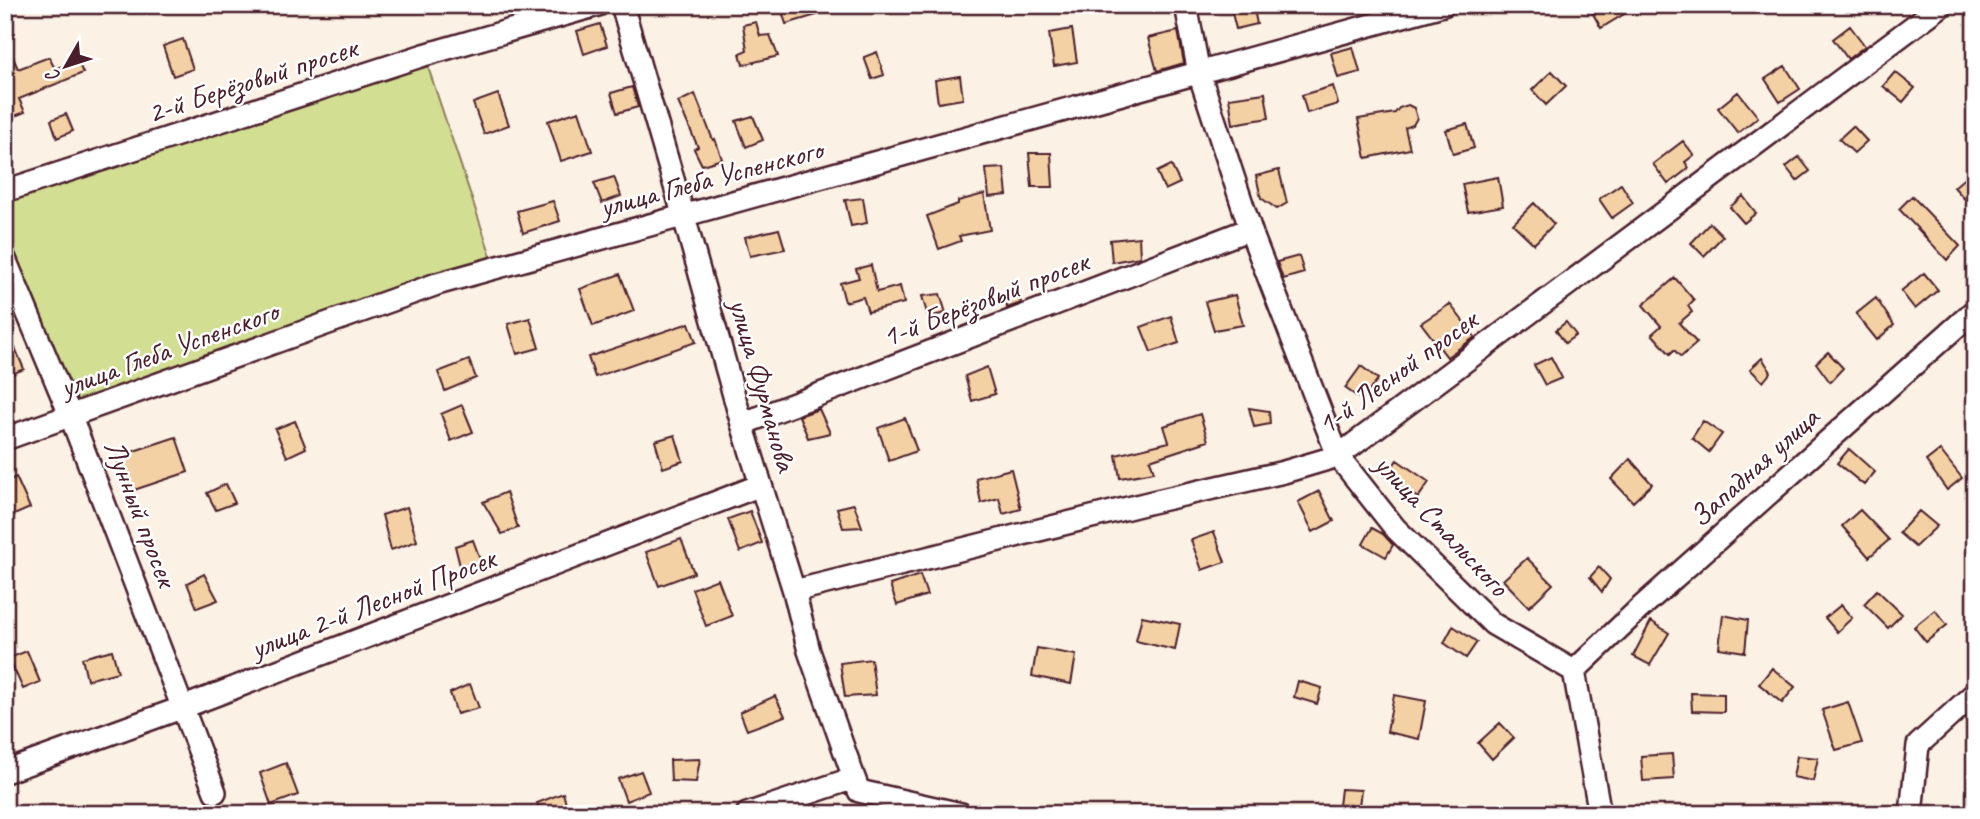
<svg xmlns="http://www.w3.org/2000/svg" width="1980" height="819" viewBox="0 0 1980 819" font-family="Caveat,sans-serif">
  <rect width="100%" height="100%" fill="#fbf1e4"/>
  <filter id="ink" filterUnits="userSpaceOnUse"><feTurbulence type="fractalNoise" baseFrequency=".0143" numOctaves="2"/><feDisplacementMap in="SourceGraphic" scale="14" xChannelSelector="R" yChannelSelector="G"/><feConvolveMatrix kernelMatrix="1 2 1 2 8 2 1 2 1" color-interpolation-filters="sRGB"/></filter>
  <g filter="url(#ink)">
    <path fill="#d2de91" stroke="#8e7e5e" stroke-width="2" d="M424,55L495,268L71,417L5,259V191Z"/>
    <path fill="#f3d1a4" stroke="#4a1f2b" stroke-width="2" d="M780,5H837V9L786,24Z
      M1230,5H1253L1257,24L1236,29Z
      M1588,5H1639L1601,28Z
      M756,22L760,36L770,35L778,56L743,65L740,53L747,50L743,25Z
      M600,24L607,46L584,54L577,31Z
      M1850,26L1865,46L1848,59L1833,39Z
      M1072,29L1077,62L1054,66L1049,33Z
      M1178,31L1184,63L1157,71L1148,38Z
      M5,38L18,69L49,57L55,69L77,60L83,73L19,99L25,112L5,120Z
      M183,39L193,69L173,76L163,46Z
      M1353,47L1360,72L1338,78L1331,53Z
      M877,52L884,75L872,79L864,57Z
      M1785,66L1800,89L1780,102L1765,79Z
      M1552,71L1566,86L1546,105L1532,90Z
      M1895,72L1915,88L1903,102L1883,86Z
      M960,76L963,99L938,103L935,80Z
      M1333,86L1338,104L1307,113L1302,95Z
      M632,87L638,107L617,113L611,93Z
      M1738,92L1758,117L1738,133L1718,108Z
      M1265,93L1269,118L1233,124L1229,98Z
      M498,94L509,125L484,134L473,103Z
      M695,94L713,140L715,139L722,159L702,165L694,149L698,147L678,102Z
      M1408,105L1414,108L1417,118L1413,125L1405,128L1410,149L1366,158L1358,119L1395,113L1399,108Z
      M579,111L592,151L561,161L548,121Z
      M66,114L73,131L57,138L51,120Z
      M753,116L763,140L746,147L736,121Z
      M1467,124L1474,148L1453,154L1446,130Z
      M1853,126L1867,141L1854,153L1839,139Z
      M1683,141L1694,155L1685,162L1689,168L1668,184L1653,164Z
      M1029,153H1051L1053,187H1032Z
      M1799,157L1810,171L1797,181L1786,167Z
      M1171,165L1180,183L1165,190L1157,172Z
      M1004,168L1007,195L989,197L986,169Z
      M1975,169V211L1954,187Z
      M1279,170L1287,203L1277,209L1261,198L1256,176Z
      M614,177L621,196L602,203L594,183Z
      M1498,177L1503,206L1468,212L1462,184Z
      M1621,184L1633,203L1612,218L1599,199Z
      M984,194L990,230L959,236L961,241L939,249L927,216L958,204V201Z
      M1743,196L1756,213L1744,223L1730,207Z
      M1912,196L1960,246L1947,260L1899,209Z
      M863,198L867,223L851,226L845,200Z
      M553,201L560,221L523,233L517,211Z
      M1534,203L1554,224L1534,244L1513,224Z
      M1710,223L1723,236L1704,256L1691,243Z
      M779,229L785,249L750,256L745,237Z
      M1139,237L1140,257L1112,262L1110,240Z
      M1299,256L1304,273L1283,279L1277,262Z
      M871,265L877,292L900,286L904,303L868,312L863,297L845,302L840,283L859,278L856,269Z
      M1924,273L1938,290L1915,309L1901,291Z
      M620,274L634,311L593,326L580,289Z
      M1675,278L1694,300L1688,306L1692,312L1679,323L1697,343L1681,357L1674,350L1670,354L1652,334L1661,326L1643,305Z
      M940,294L946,313L928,317L922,296Z
      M1019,294L1021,303L1007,308L1005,297Z
      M1235,295L1243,325L1214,330L1205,302Z
      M1876,298L1894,325L1877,340L1856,314Z
      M1450,304L1475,337L1447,357L1421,323Z
      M1171,316L1179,343L1151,352L1141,327Z
      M530,318L539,348L517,354L508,324Z
      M1566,322L1576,335L1565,343L1556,330Z
      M689,323L696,342L595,377L588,357Z
      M5,324L24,369L5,377Z
      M1828,352L1843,368L1830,382L1816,363Z
      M1551,357L1562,378L1545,385L1534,365Z
      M1762,358L1771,372L1763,382L1750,369Z
      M469,360L476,378L445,391L438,372Z
      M1361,366L1378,379L1362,400L1345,388Z
      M987,367L995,394L972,401L965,376Z
      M462,405L473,432L451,441L441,414Z
      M1249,408L1269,411L1270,424L1254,427Z
      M819,409L830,433L808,438L799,416Z
      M1200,414L1208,441L1150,460L1154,472L1120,478L1116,455L1169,442L1164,426Z
      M905,418L917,451L889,461L878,428Z
      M295,421L306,448L287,457L275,429Z
      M1703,421L1722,434L1709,452L1692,438Z
      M675,435L683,461L663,468L655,441Z
      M176,437L188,472L128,492L116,457Z
      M1849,449L1875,472L1864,485L1837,463Z
      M1940,450L1962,478L1947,490L1926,461Z
      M1630,459L1652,484L1633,502L1611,479Z
      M1397,460L1429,482L1418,498L1386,476Z
      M1011,469L1021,509L1003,514L999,498L981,503L976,478Z
      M16,477L30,508L5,519V482Z
      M226,484L235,503L216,510L207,493Z
      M1319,491L1334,521L1313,532L1298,502Z
      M506,492L518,528L502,534L483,502Z
      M854,504L862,527L843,528L837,508Z
      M407,507L417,541L391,550L382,515Z
      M1860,510L1889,540L1869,557L1842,526Z
      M750,511L762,543L740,552L728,519Z
      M1919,511L1937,526L1915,547L1899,533Z
      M1372,528L1383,534L1393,545L1386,557L1363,544Z
      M1214,532L1225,562L1202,570L1191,540Z
      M681,539L694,573L659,586L646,552Z
      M473,540L483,567L462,574L455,546Z
      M1527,558L1553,584L1529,607L1503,580Z
      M1599,567L1610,579L1602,592L1590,577Z
      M204,574L218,600L197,608L187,583Z
      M920,575L927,595L897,605L890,585Z
      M718,579L732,616L706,626L692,589Z
      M1877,590L1902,614L1888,628L1864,604Z
      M1841,605L1852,618L1837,632L1825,618Z
      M1935,610L1947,625L1926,642L1914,627Z
      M1723,615L1748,620L1745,652L1719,648Z
      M1142,616L1180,624L1175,650L1136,641Z
      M1651,621L1669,633L1650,665L1633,656Z
      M1453,626L1477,642L1466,658L1444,643Z
      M1037,648L1076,655L1071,684L1032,676Z
      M112,650L118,672L87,680L82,658Z
      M27,651L40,682L23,689L9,658Z
      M871,659L876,695L845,697L840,663Z
      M1772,668L1795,687L1782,703L1759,684Z
      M1298,681L1322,688L1317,704L1294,697Z
      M470,684L479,708L457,714L450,693Z
      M1691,693L1724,694V712L1692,711Z
      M1394,695L1426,701L1419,739L1387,732Z
      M775,696L785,716L747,730L740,712Z
      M1848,702L1862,743L1836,750L1822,710Z
      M1500,723L1514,738L1492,759L1478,743Z
      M1672,754L1674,779L1643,781L1641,756Z
      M1797,756L1818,758L1813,781L1793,777Z
      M700,759L696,782L671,781L670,760Z
      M286,763L298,795L271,805L260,773Z
      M641,771L649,792L626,801L618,779Z
      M1341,789L1361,790L1358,814H1338Z
      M563,793L569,814H542L537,803Z"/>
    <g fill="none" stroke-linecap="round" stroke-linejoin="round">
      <g stroke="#4a1f2b" stroke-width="26">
        <path id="minor" d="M622,5L684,217L742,424L794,591L809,651L854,778
          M1186,5L1199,73L1253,237L1338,456L1395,528L1493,624L1574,671L1600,814
          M5,191L424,55L598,5
          M5,259L71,417L215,792
          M742,424L1250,229
          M5,439L437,284L1443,5
          M794,591L1152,502L1284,472L1338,456L1942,5
          M1574,671L1638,610L1975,310
          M5,772L184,707L761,485
          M747,814L854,778L859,791L961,814
          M1911,814L1918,745L1975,693"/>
      </g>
      <use href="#minor" stroke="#fff" stroke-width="21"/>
    </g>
  </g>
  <g text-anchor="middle" stroke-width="5" stroke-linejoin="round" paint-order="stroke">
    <g font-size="30" fill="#4a1f2b" stroke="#fff">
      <text transform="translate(252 80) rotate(-18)" y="10">2-й Берёзовый просек</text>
      <text transform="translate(711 178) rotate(-15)" y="10">улица Глеба Успенского</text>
      <text transform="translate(985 299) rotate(-21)" y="10">1-й Берёзовый просек</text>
      <text transform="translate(169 349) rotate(-20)" y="10">улица Глеба Успенского</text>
      <text transform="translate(1397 372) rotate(-36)" y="10">1-й Лесной просек</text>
      <text transform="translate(763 385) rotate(74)" y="10">улица Фурманова</text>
      <text transform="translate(1754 467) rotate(-42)" y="10">Западная улица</text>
      <text transform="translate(141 513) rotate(69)" y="10">Лунный просек</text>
      <text transform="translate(1442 525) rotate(47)" y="10">улица Стальского</text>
      <text transform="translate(373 603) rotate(-21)" y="10">улица 2-й Лесной Просек</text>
    </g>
  </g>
  <rect width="1980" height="819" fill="none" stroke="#fff" stroke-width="28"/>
  <rect x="14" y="14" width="1952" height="791" fill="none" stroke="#4a1f2b" stroke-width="2.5" filter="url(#ink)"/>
  <g transform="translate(66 66) rotate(231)" stroke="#ffffff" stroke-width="5" paint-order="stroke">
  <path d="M0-5L12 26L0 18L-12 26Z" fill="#4a1f2b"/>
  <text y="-10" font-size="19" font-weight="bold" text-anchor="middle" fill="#4a1f2b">С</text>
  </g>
</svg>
